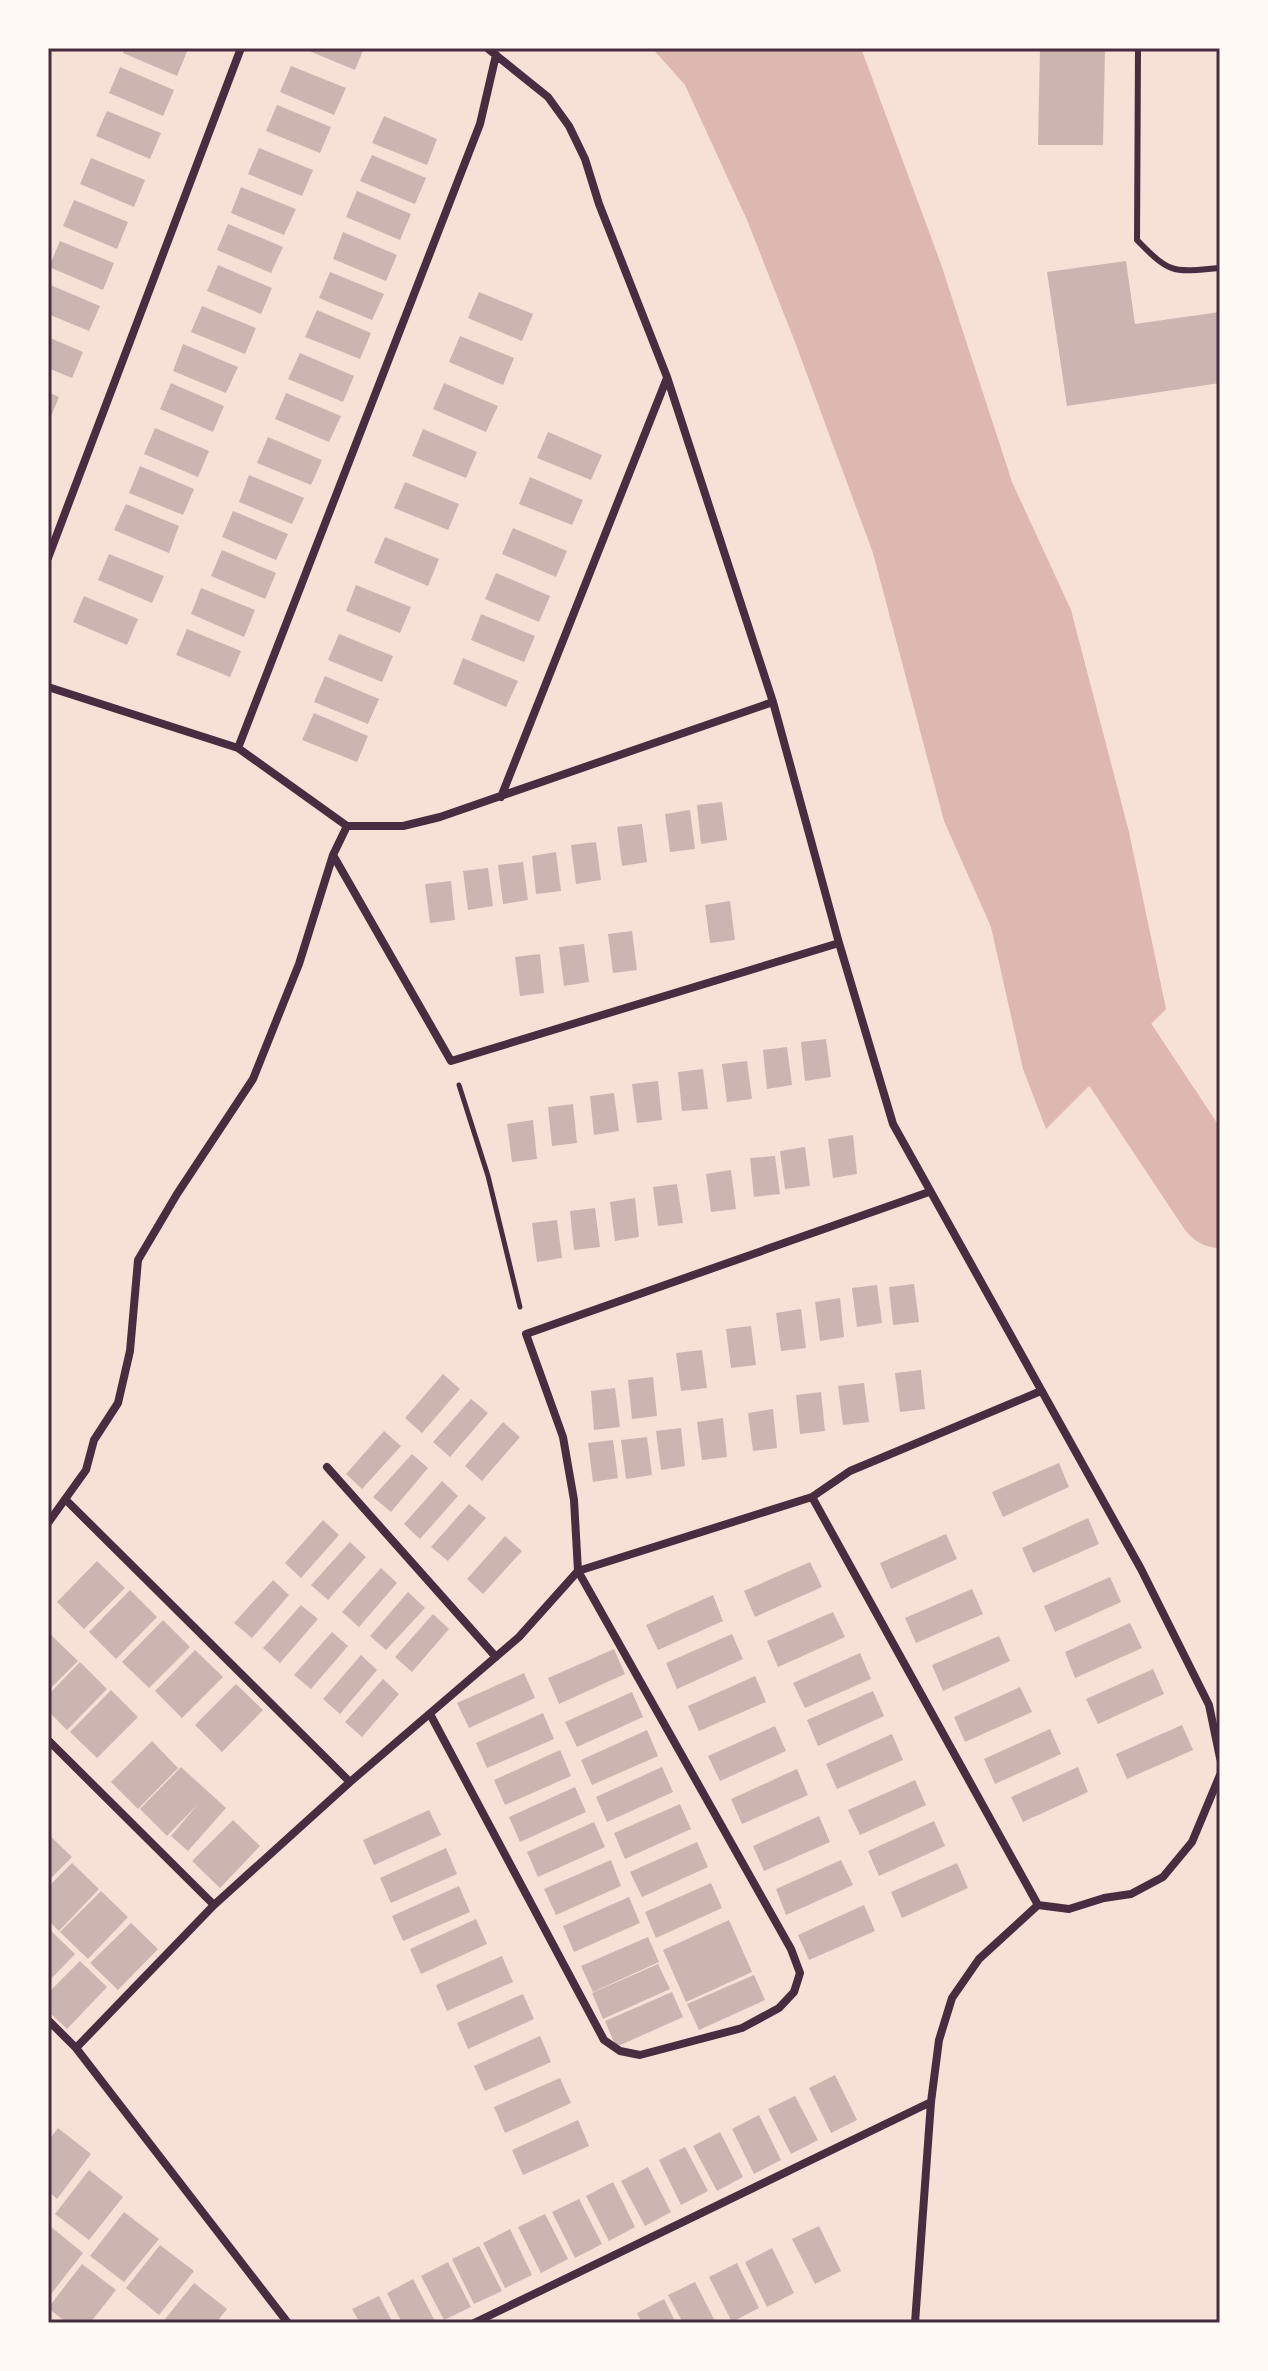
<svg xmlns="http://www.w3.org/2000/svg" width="1268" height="2371" viewBox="0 0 1268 2371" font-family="Montserrat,sans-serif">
  <rect width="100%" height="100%" fill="#f7e1d7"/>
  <path fill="#dcb8b0" d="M652,48H861L941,264L1012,482L1071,610L1129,832L1166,1009L1046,1129L1023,1069L991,927L944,821L873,553L795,342L747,220L685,85Z"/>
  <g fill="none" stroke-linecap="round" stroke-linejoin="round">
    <path stroke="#dcb8b0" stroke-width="86" d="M1056,958L1220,1205"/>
  </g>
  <path fill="#ccb4b1" d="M125,48H185L188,49L177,76L123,53Z
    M302,48H364L355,70Z
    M1040,48H1105L1103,145H1038Z
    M291,66L346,88L334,115L280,92Z
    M120,67L174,90L163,116L109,93Z
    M277,105L331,127L320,153L266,131Z
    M107,111L161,133L150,159L96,136Z
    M384,116L437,139L427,165L372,143Z
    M259,148L313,170L302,196L248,174Z
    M372,155L426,178L415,204L360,181Z
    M91,158L145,180L134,207L80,184Z
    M241,187L296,209L284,235L231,213Z
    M357,191L411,214L400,240L346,217Z
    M74,200L128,222L117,249L63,226Z
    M228,224L283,247L271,273L217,250Z
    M343,232L397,255L386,281L333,259Z
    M60,241L114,263L103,290L49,267Z
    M1126,261L1135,324L1220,312V383L1067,406L1047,272Z
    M218,265L272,288L261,314L207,291Z
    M330,272L384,294L372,320L319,298Z
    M48,284L100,306L89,331L48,314Z
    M479,292L533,314L522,341L468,318Z
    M202,306L256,328L245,354L191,332Z
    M317,310L371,333L360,359L305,337Z
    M460,336L514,358L503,385L449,362Z
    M48,337L83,352L72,378L48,368Z
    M183,344L238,367L226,393L173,371Z
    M300,353L354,376L343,402L288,379Z
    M171,383L224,406L213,432L160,409Z
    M444,383L498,406L486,432L433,409Z
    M48,392L59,397L48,424Z
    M286,393L341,416L329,442L275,419Z
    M155,428L209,451L198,477L144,454Z
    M423,429L477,452L466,478L412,456Z
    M548,432L602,455L591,480L537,458Z
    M268,437L322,460L311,485L257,463Z
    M140,466L194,489L183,515L129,493Z
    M249,475L304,498L292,524L239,502Z
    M530,477L583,500L572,525L519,504Z
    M405,482L459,504L448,530L394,508Z
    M126,504L179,526L169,553L114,530Z
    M233,511L288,534L276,560L222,537Z
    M513,528L567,551L556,577L502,554Z
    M385,537L439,559L428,586L374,563Z
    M222,550L276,573L265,599L211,576Z
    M109,554L164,576L152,603L98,580Z
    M496,573L550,596L539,622L485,599Z
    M356,585L411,607L400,633L346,611Z
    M201,588L255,610L244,637L191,614Z
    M84,596L138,619L127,645L73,622Z
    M481,614L535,636L524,662L471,640Z
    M187,629L241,651L230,677L176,655Z
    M339,634L393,656L382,682L328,660Z
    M463,658L518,681L506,707L453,684Z
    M325,676L379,699L368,724L314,702Z
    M314,713L368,736L357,762L302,740Z
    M722,802L727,840L701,844L697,805Z
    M690,810L695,849L670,852L665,814Z
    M642,824L647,862L622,866L617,827Z
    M596,842L601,880L576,884L571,845Z
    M556,852L561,891L536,894L532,856Z
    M523,862L528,900L503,904L498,865Z
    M488,868L493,906L468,910L463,871Z
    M451,881L455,920L430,923L425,884Z
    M730,901L735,940L710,943L705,905Z
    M632,931L637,970L613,973L608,934Z
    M584,944L589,982L564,986L559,947Z
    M540,954L544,993L520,996L515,957Z
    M826,1039L831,1077L805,1081L801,1042Z
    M787,1047L792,1085L767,1089L763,1050Z
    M747,1061L752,1099L727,1102L722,1064Z
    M703,1069L708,1109L682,1111L678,1072Z
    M658,1081L662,1120L637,1123L632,1084Z
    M614,1093L619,1131L594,1135L590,1096Z
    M573,1104L577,1143L552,1146L548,1107Z
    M533,1120L537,1159L512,1162L507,1124Z
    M853,1135L857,1174L833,1178L828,1139Z
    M805,1147L810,1186L785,1189L780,1151Z
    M775,1156L780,1194L754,1197L750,1158Z
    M731,1170L736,1209L711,1212L706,1174Z
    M677,1184L683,1223L658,1226L653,1187Z
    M635,1198L639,1237L615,1241L610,1202Z
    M595,1208L600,1247L574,1250L570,1211Z
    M557,1220L562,1258L537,1262L532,1223Z
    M914,1284L919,1322L893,1325L889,1287Z
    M877,1285L882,1323L857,1327L852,1288Z
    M840,1298L844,1337L820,1341L815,1302Z
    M801,1309L806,1348L781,1351L776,1313Z
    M751,1326L756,1365L731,1368L726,1329Z
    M702,1350L707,1388L681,1391L676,1353Z
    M921,1370L925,1409L900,1412L895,1373Z
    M443,1374L460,1389L422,1433L405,1418Z
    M653,1377L657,1416L632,1419L628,1380Z
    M864,1383L869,1422L843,1425L838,1386Z
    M615,1388L620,1427L594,1430L591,1391Z
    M821,1392L825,1431L800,1434L796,1395Z
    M471,1399L488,1413L450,1457L433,1442Z
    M773,1409L777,1448L753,1451L748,1413Z
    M723,1418L727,1457L702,1460L697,1422Z
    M503,1422L520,1437L482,1481L465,1466Z
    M681,1428L685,1466L661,1470L656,1431Z
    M384,1431L401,1446L362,1489L346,1474Z
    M647,1437L652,1475L626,1479L621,1440Z
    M613,1440L618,1478L593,1482L588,1443Z
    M412,1454L428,1468L391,1512L373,1497Z
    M1059,1463L1069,1487L1003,1517L992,1492Z
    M442,1481L458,1496L420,1539L404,1524Z
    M469,1504L486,1518L448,1561L431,1547Z
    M1088,1518L1099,1544L1033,1573L1022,1548Z
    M323,1520L339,1535L301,1578L285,1563Z
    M946,1534L957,1559L891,1589L880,1563Z
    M505,1536L522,1551L483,1594L467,1579Z
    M350,1542L366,1557L328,1600L311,1585Z
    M97,1561L125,1588L84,1629L57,1602Z
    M810,1562L822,1587L755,1617L744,1591Z
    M381,1568L397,1583L359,1627L342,1612Z
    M1110,1577L1121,1602L1055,1632L1044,1606Z
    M273,1580L289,1595L252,1638L234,1623Z
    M972,1589L983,1614L916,1643L905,1618Z
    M130,1590L157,1617L116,1659L89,1632Z
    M408,1592L425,1608L386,1650L370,1636Z
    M713,1595L723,1621L658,1650L646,1625Z
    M301,1605L318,1619L280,1663L263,1648Z
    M833,1612L845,1637L778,1667L767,1641Z
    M433,1614L449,1629L412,1672L395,1657Z
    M163,1620L190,1647L149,1688L122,1662Z
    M1130,1623L1142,1648L1075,1678L1065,1652Z
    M332,1632L348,1646L311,1689L294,1675Z
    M50,1634L78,1661L48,1691V1636Z
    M732,1634L743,1659L677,1689L666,1663Z
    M999,1636L1010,1661L943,1691L932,1665Z
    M614,1649L625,1674L559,1704L548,1678Z
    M195,1650L223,1677L182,1718L155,1691Z
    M860,1653L871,1679L805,1708L793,1683Z
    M361,1655L377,1670L340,1714L323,1699Z
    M80,1662L107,1689L67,1730L48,1711V1695Z
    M1153,1669L1164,1694L1098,1724L1086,1699Z
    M524,1673L535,1698L469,1728L457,1703Z
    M755,1676L766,1702L699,1731L688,1706Z
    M383,1679L399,1694L362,1737L345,1722Z
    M236,1684L263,1710L222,1752L195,1725Z
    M1020,1687L1032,1712L965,1742L954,1717Z
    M111,1690L138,1717L97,1758L70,1732Z
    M873,1691L884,1716L818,1746L807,1720Z
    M632,1692L643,1717L577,1747L565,1722Z
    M543,1713L554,1739L487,1768L476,1743Z
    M1182,1725L1193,1750L1127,1779L1116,1754Z
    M775,1726L786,1751L720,1781L708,1756Z
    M1050,1729L1061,1754L995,1784L984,1759Z
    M647,1730L658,1756L592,1785L581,1760Z
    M892,1734L903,1760L837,1789L826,1764Z
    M152,1741L178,1768L138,1809L111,1782Z
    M560,1750L571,1776L505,1805L494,1780Z
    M181,1767L226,1808L188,1851L171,1836L198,1804L167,1836L140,1809Z
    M662,1767L673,1792L607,1822L596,1797Z
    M1078,1767L1088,1792L1023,1822L1011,1797Z
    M797,1769L808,1795L742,1824L731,1799Z
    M915,1780L926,1805L860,1835L848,1810Z
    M575,1787L586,1812L520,1842L509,1817Z
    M680,1804L691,1829L625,1859L614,1833Z
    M429,1810L441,1835L374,1865L363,1840Z
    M819,1816L830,1842L764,1871L753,1846Z
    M233,1820L260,1846L220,1888L192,1861Z
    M934,1821L945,1846L879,1876L868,1851Z
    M594,1822L605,1847L538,1877L527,1852Z
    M48,1834L72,1857L48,1881Z
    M697,1842L708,1867L642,1897L630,1872Z
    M446,1848L457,1874L391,1903L380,1878Z
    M611,1860L621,1886L556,1915L544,1889Z
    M841,1860L853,1885L786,1915L776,1889Z
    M72,1863L99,1889L59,1931L48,1920V1887Z
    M957,1863L968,1888L902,1918L891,1892Z
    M711,1883L722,1908L656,1938L645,1912Z
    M459,1886L470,1912L403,1941L392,1916Z
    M101,1891L128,1917L88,1959L60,1932Z
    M629,1897L640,1923L574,1952L563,1926Z
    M864,1905L875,1931L809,1960L798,1935Z
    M476,1919L487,1944L421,1974L410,1949Z
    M729,1920L752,1972L686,2002L663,1950Z
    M131,1923L158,1949L118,1990L90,1963Z
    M48,1928L75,1954L48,1982Z
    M648,1937L659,1962L593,1992L581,1966Z
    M502,1956L513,1982L447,2011L436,1985Z
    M80,1961L107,1987L67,2029L48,2011V1993Z
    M658,1964L670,1989L603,2019L592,1993Z
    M754,1975L765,2000L699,2030L687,2004Z
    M672,1992L683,2017L616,2047L605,2021Z
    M523,1994L534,2019L468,2049L457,2023Z
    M540,2036L551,2062L485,2091L474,2066Z
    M835,2075L857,2120L831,2133L809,2088Z
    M560,2078L571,2103L505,2133L494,2107Z
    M795,2096L818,2140L791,2154L768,2109Z
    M759,2115L781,2160L754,2174L732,2129Z
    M578,2120L589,2146L523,2175L512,2150Z
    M58,2128L91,2154L57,2199L48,2191V2141Z
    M720,2132L743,2177L717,2191L693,2146Z
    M685,2147L708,2191L681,2205L659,2160Z
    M648,2167L671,2212L645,2226L621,2181Z
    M89,2170L123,2197L89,2240L55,2214Z
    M613,2182L635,2227L609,2241L586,2196Z
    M579,2199L602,2244L575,2258L552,2212Z
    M124,2212L159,2239L124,2282L90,2256Z
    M545,2214L568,2259L541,2273L518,2227Z
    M50,2226L83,2253L48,2298V2229Z
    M819,2226L841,2271L815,2284L792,2239Z
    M510,2229L532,2275L505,2288L483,2243Z
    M160,2245L194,2271L159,2315L126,2288Z
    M479,2246L502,2291L474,2304L452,2259Z
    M772,2248L794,2293L767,2307L745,2262Z
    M448,2262L471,2307L444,2320L421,2276Z
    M737,2263L759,2308L732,2322L709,2277Z
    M82,2264L116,2290L90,2323H67L48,2308Z
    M413,2279L436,2323H402L387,2293Z
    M695,2282L716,2323H683L668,2295Z
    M194,2283L227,2309L216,2323H162Z
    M379,2296L393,2323H360L352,2309Z
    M664,2299L676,2323H642L637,2313Z"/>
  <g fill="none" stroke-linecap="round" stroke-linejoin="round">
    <path stroke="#4a2c40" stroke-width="5" d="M459,1085L488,1176L520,1307"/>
    <path stroke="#4a2c40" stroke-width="6" d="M1138,48L1137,240C1171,275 1173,272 1220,268"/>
    <path stroke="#4a2c40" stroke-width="8" d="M487,48L548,97L569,126L585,159L599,204L667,377L773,702L839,943L893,1124L1141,1569L1209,1705L1220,1758
      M48,558L241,48
      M48,687L238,748L347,826
      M238,748L480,124L496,55
      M501,797L667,378
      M347,826L333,855L451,1061L839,943
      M347,826H403L440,817L773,702
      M327,1467L496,1657
      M812,1497L1038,1905
      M66,1500L350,1782
      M48,1523L86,1470L94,1440L118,1403L130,1351L138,1260L177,1194L253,1079L299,964L333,855
      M430,1714L604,2040L620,2051L640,2055L742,2028L779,2008L794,1992L800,1973L791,1949L578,1571L574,1500L563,1437L526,1334L929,1192
      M48,1740L214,1905
      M48,2020L76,2048L288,2323
      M76,2048L214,1905L350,1782L519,1637L578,1571L812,1497L850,1471L1041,1391
      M474,2323L931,2102
      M915,2323L931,2102L939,2040L952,1998L979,1959L1038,1905L1069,1909L1104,1898L1131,1894L1163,1877L1192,1842L1220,1775"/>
  </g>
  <rect width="1268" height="2371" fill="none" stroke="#fffaf5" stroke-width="100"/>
  <rect x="50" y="50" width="1168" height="2271" fill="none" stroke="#4a2c40" stroke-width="3"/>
</svg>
